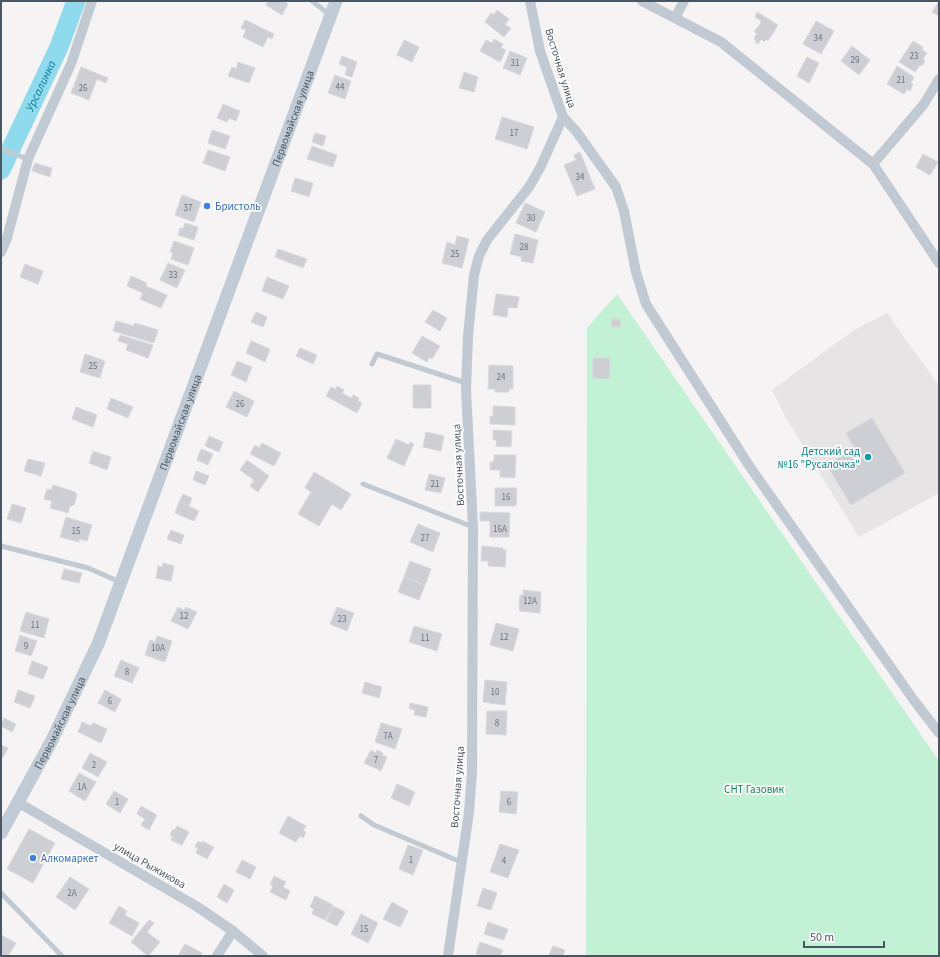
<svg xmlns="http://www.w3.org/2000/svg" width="940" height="957" viewBox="0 0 940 957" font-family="'Source Sans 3',sans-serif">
  <rect width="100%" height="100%" fill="#f5f3f3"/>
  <path fill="#e6e4e5" d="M887,313L939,386V493L859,537L786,418L772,390L854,330Z"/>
  <path fill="#c3f1d5" d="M617,294L939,761V956H586L587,328Z"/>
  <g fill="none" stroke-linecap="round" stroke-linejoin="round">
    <path stroke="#90daee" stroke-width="19" id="s1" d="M1,170L59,47L76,1"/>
  </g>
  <path fill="#cdcfd5" stroke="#d7d9de" d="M268,1H283L288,4L282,15L266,5Z
    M939,1V16L932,12Z
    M497,10L509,19L505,25L511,28L504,37L485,22L491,13L494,15Z
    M757,12L778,25L768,41L766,39L764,42L761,39L758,44L755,42L756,40L754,39L757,33L754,32L761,23L760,20L755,17Z
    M245,20L274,34L272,39L268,37L263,47L243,37L246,30L241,28Z
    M816,21L834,31L821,54L803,44Z
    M494,39L503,44L501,48L506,50L500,62L480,51L486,40L492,43Z
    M404,40L419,47L412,62L397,55Z
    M913,41L923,47L922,50L927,53L923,59L925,61L922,66L920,65L915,72L899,62Z
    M852,46L870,60L859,75L841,61Z
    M510,51L527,58L520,75L503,68Z
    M342,56L357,62L352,77L345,75L347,67L339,64Z
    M807,57L819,63L809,83L797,76Z
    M238,62L255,68L249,83L228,76L232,67L236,69Z
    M897,66L914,77L911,83L913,84L910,91L907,89L904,94L887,84Z
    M81,67L108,78L106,83L97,79L89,100L71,93Z
    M464,72L478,77L474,92L459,88Z
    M335,75L351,81L345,99L328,93Z
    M223,104L240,111L236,121L229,118L227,122L217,118Z
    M502,117L534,127L527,149L495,139Z
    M212,130L230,136L225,149L208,143Z
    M315,133L326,136L323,146L312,142Z
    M312,146L337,155L333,167L307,159Z
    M208,150L230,157L225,171L203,163Z
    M580,152L595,189L577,196L564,165L576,160L574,155Z
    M923,154L938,162L930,175L916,167Z
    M35,163L52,168L50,177L32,171Z
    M295,178L313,183L309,197L291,191Z
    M182,195L201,202L194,222L175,215Z
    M525,203L545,212L536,232L516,223Z
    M185,223L198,227L194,240L178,235L180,228L183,229Z
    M515,234L538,240L533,263L521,261L522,257L510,254Z
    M457,236L469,239L462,268L442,263L447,242L455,245Z
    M174,241L194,248L188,265L171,259L173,253L170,252Z
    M278,249L307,259L303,268L275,257Z
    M168,263L185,270L177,288L160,280Z
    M25,264L43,271L38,284L20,277Z
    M131,276L147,283L146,286L167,295L161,308L140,299L143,293L127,286Z
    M267,277L289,286L283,299L262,291Z
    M496,294L519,297L517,308L508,307L507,317L493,315Z
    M433,310L447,318L440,331L425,322Z
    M256,312L267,317L263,327L251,322Z
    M611,319H620L621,327H612Z
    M116,321L134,326L135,323L158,330L154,343L113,331Z
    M120,335L153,345L148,358L126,350L128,344L118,341Z
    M422,336L440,346L432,359L429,357L427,362L412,353Z
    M251,341L270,349L265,362L246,353Z
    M300,348L317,355L313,364L296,356Z
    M85,354L105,361L100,378L80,372Z
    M593,358H610L609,379L593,378Z
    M237,361L252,367L246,382L231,375Z
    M489,365L513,366V389H509V392H495V389H488Z
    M413,385H431V408H413Z
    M337,386L344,390L342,393L351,398L353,395L359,398L358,401L362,403L357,413L326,396L331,387L336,389Z
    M234,391L254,401L247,417L226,407Z
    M111,398L133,407L128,418L107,409Z
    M493,406L515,407V425L490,424V416H493Z
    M76,407L97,415L93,427L72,419Z
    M872,418L905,473L851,505L827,465L855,448L846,433Z
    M493,430L512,431L511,447L496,446L497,440H493Z
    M426,432L444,436L441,451L423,447Z
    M209,436L223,442L219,452L205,446Z
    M396,439L409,445L410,442L414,444L404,466L387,458Z
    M262,443L281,453L274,466L250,454L255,445L259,448Z
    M201,449L213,454L208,465L197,460Z
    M93,451L111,457L107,470L89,463Z
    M494,455H516L515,478L500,477V470H490V462H494Z
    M28,459L45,463L41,476L24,471Z
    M247,460L269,476L258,492L250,486L254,480L240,470Z
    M196,471L209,476L205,485L193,480Z
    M314,472L351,494L341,510L332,504L319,526L298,514L311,492L305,488Z
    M429,474L445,478L441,493L425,490Z
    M53,485L75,492L77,495L74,505L70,506L68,513L50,508L52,501L44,499L47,489L51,490Z
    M495,488H517L516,506H495Z
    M183,494L192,498L189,506L179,502Z
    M179,502L199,511L194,521L175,513Z
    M12,504L26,508L21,523L7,519Z
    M480,512L510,513L509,537H490V521H480Z
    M66,517L92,525L87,541L79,539V542L60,537Z
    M418,524L440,533L433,552L410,542Z
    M171,530L184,535L181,544L167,539Z
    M482,546L503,548V550H506L505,567L488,566V561H481Z
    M410,561L431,569L425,585L404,577Z
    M163,563L174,566L171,581L156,578L158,566L162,567Z
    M64,569L82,573L79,583L61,579Z
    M404,577L425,585L419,600L398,592Z
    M523,590L541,592L540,613L520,611L519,607L520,595H523Z
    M178,607L184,610L186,607L197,612L188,629L171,621Z
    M337,607L354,613L347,631L330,624Z
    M26,612L49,619L44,638L20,631Z
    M496,623L519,629L513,651L490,645Z
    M414,626L442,634L437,651L409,642Z
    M20,635L37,641L31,656L15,651Z
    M157,636L172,641L165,662L145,655L150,640L155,642Z
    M121,660L139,668L132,683L114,676Z
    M32,661L48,667L43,679L28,674Z
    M485,680L507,682L505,705L483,702Z
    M365,682L382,687L379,698L362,693Z
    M18,690L35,696L30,708L14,702Z
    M105,690L121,699L115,712L98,703Z
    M410,703L428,707L426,717L414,715L415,710L409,708Z
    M487,711H507L506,735L486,734Z
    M4,718L16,724L12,732L1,726Z
    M82,722L91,726L93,723L107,729L101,743L78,732Z
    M381,723L402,729L395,749L375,742Z
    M1,745L8,748L3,757L1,756Z
    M371,750L376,753L377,750L383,753L382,755L387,757L381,771L364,763Z
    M90,753L107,762L98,777L82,768Z
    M79,773L96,782L85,801L69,791Z
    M397,784L415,792L409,806L391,798Z
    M114,791L128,799L120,813L106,804Z
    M501,791L518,792L516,814L499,812Z
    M141,806L157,815L149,830L141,825L145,819L137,814Z
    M288,816L306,826L303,831L306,832L303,838L300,836L296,842L279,833Z
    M177,826L189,832L182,845L171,840L173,836L170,835L173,829L175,830Z
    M29,829L55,843L33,883L7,869Z
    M198,841L201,843L202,841L214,847L207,859L196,853L198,848L195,847Z
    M500,844L519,850L508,878L490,872Z
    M408,845L423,850L413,875L399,869Z
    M242,860L256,867L250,879L236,872Z
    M274,876L286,882L283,887L290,891L286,900L270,892L273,886L270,884Z
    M70,877L89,889L75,910L56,897Z
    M224,884L234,890L227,903L217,897Z
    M483,888L497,893L491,910L477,906Z
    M315,896L333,905L325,920L312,914L314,909L310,907Z
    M392,902L408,911L400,927L383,919Z
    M119,906L127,911L125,915L139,923L132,936L109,923Z
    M333,906L345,912L337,926L326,921Z
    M361,914L378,923L368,943L351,934Z
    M149,920L154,923L147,932L160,942L148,956L131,942Z
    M488,922L508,929L504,940L484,934Z
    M1,935L16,943L8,956H1Z
    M480,942L503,950L500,956H482L476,954Z
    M185,944L202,953L200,956H178Z
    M553,946L565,950L563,956L549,955Z"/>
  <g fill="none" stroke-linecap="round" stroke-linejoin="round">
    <path stroke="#c1cad2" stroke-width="5" d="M312,1L330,15
      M1,149L28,159
      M372,364L377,354L466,383
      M363,484L473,527
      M1,546L88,568L120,582
      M361,816L374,825L461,862
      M1,893L62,956"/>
    <path stroke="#c1cad2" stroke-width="10" d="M642,1L721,42L873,164L939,263
      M675,18L684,1
      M563,117L576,131L616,187L624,211L636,272L646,304L750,467L913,699L939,733
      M873,164L924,104L939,79
      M1,252L7,238L28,159L71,64L92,1
      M19,803L196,906L233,931L263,956
      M217,956L233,931
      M448,956L469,812L472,772L473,527L466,390L468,336L474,275L479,256L487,240L529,187L540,168L563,117L540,51L530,1"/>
    <path stroke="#c1cbd6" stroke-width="13" id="s2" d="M1,833L51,742L98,644L336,1"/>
  </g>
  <g fill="#3f7fe0" stroke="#fff" stroke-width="1.5">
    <circle cx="207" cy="206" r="4"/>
    <circle cx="33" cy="858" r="4"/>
  </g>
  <circle fill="#0f9aa8" stroke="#fff" stroke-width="1.5" cx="868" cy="457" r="4"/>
  <g text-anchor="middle" stroke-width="3.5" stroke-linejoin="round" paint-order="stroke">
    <g font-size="9" fill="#6b747e">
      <text x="818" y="41">34</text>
      <text x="914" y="59">23</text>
      <text x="855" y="63">29</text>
      <text x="515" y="66">31</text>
      <text x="901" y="83">21</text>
      <text x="340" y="90">44</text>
      <text x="83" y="91">26</text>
      <text x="514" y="136">17</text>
      <text x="580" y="180">34</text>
      <text x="188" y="211">37</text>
      <text x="531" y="221">30</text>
      <text x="524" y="250">28</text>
      <text x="455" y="257">25</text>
      <text x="173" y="278">33</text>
      <text x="93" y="369">25</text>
      <text x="501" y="380">24</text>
      <text x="240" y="407">26</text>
      <text x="435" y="487">21</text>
      <text x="506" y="500">16</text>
      <text x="500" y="532">16А</text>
      <text x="76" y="534">15</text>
      <text x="425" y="541">27</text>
      <text x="530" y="604">12А</text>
      <text x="184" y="619">12</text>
      <text x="342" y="622">23</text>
      <text x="35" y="628">11</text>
      <text x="504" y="640">12</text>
      <text x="425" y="641">11</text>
      <text x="26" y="649">9</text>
      <text x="158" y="651">10А</text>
      <text x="127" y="675">8</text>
      <text x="495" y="695">10</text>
      <text x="110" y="704">6</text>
      <text x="497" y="726">8</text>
      <text x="388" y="739">7А</text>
      <text x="376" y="763">7</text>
      <text x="94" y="768">2</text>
      <text x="82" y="790">1А</text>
      <text x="117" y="805">1</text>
      <text x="509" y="805">6</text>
      <text x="411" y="863">1</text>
      <text x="504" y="864">4</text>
      <text x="72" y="896">2А</text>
      <text x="364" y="932">15</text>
    </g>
    <g font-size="11" fill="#4a5661" stroke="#fff">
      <text transform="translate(561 68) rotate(73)" y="4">Восточная улица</text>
      <text dy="4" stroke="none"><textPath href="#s2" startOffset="773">Первомайская улица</textPath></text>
      <text dy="4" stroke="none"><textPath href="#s2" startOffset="449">Первомайская улица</textPath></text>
      <text transform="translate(458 465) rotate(-93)" y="4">Восточная улица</text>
      <text dy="4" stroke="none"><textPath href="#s2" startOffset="125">Первомайская улица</textPath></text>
      <text transform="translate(457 787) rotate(-86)" y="4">Восточная улица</text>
      <text transform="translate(150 865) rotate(30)" y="4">улица Рыжикова</text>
    </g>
    <g font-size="11" fill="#366cbe" stroke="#fff" text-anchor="start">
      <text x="215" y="210">Бристоль</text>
      <text x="41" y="862">Алкомаркет</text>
    </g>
    <g font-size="11" fill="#0d838f" stroke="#fff" text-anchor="end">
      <text x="860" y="455">Детский сад<tspan x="860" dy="13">№16 "Русалочка"</tspan></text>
    </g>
    <g font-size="11" fill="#17864f" stroke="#fff">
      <text x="754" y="793">СНТ Газовик</text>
    </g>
    <g font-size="12" font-style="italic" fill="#0c7c9b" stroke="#fff">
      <text dy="4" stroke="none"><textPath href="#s1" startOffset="93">Урсалинка</textPath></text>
    </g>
  </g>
  <rect width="940" height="957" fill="none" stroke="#4a5661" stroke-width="4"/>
  <path d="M804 941v6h80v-6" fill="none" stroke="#4a5661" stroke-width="2"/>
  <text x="810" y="941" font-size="12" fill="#4a5661" stroke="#ffffff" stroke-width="3" paint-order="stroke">50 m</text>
</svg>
